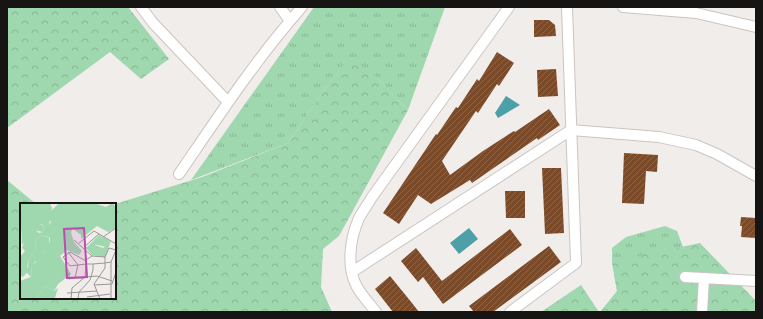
<svg xmlns="http://www.w3.org/2000/svg" width="763" height="319" viewBox="0 0 763 319" font-family="'Fira Sans Condensed',sans-serif">
  <defs>
    <pattern id="grass-tufts" width="24" height="20" patternUnits="userSpaceOnUse"><rect width="24" height="20" fill="#9fd7af"/><path d="M3 7l-1-3M5 7V3M7 7l1-3M15 17l-1-3M17 17v-4M19 17l1-3" fill="none" stroke="#88b896"/></pattern>
    <pattern id="forest-crowns" width="20" height="18" patternUnits="userSpaceOnUse"><rect width="20" height="18" fill="#9fd7af"/><path d="M2 6a3 3 0 1 1 6 0M12 15a3 3 0 1 1 6 0" fill="none" stroke="#88b896"/></pattern>
    <pattern id="building-hatch" width="6" height="6" patternUnits="userSpaceOnUse"><rect width="6" height="6" fill="#7b4b29"/><path d="M-1 1l2-2M0 6l6-6M5 7l2-2" fill="none" stroke="#8a664d"/></pattern>
  </defs>
  <rect width="100%" height="100%" fill="#f1edea"/>
  <path fill="url(#grass-tufts)" d="M314,7H445L408,110L379,80L350,58L326,87L288,143L191,180Z
    M665,226L677,231L683,247L679,260L617,291L612,262V248L626,237Z"/>
  <path fill="url(#forest-crowns)" d="M7,7H128L169,59L141,79L110,52L7,128Z
    M350,57L379,80L408,110L339,236L323,249L321,287L332,312H7V180L36,204H21V298H115V204L202,177L288,143L326,87Z
    M700,243L756,301V312H600L617,291L612,262Z
    M581,285L599,312H541Z"/>
  <path fill="#4d9fa8" d="M506,96L520,105L498,118L495,113Z
    M469,228L478,239L459,254L450,243Z"/>
  <path fill="url(#building-hatch)" d="M534,20H549L555,25L556,36L534,37Z
    M497,52L514,63L499,86L497,84L478,113L476,111L442,161L450,175L483,151L514,131L515,132L549,109L560,125L538,140L537,138L472,183L470,180L431,204L418,195L399,224L383,213L436,134L437,135L456,107L458,108L477,79L479,81Z
    M556,69L558,96L538,97L537,70Z
    M624,153L658,155L657,172L646,171L644,204L622,203Z
    M542,168H561L564,233L545,234Z
    M505,191H525V218H506Z
    M741,217L756,218V238L741,237L742,226H740Z
    M510,229L522,245L443,304L423,277L418,282L401,261L416,248L442,281Z
    M549,246L561,262L493,312H474L469,306Z
    M390,276L412,303L419,312H393L375,289Z"/>
  <g fill="none" stroke-linecap="round" stroke-linejoin="round">
    <g stroke="#cac5c3" stroke-width="12">
      <path id="minor" d="M141,7L153,23L228,102
        M280,7L290,21
        M623,7L696,13L756,27
        M179,174C218,117 256,59 302,7
        M352,272L571,130L659,137L696,145L717,154L756,176
        M685,277L756,281
        M376,312C370,304 362,296 357,287C346,267 350,239 359,218C363,211 368,204 372,197L509,7
        M510,312L576,263L567,7
        M702,312L704,278"/>
    </g>
    <use href="#minor" stroke="#fff" stroke-width="10"/>
  </g>
  <g transform="translate(20 203)">
    <rect width="96" height="96" fill="#f1edea"/>
    <path d="M0,0H30L32,5L29,22L20,21L24,23L23,29L13,27L2,42ZM22,32L29,35L30,43L24,51L22,48L12,63L11,74L7,70L9,56L16,47L15,37ZM78,33L75,42L83,45L91,38L85,54L72,52L66,45ZM26,83L34,88L38,85L35,95L38,96H15Z" fill="#9fd7af"/>
    <path d="M39,0H74L86,4L92,0L96,4V25L88,29L77,23L61,36V32L53,26L51,29L54,39L62,48L59,52L47,47L40,53L51,71L38,81L34,88L26,83L15,96H0V78L11,74L12,62L16,59L13,55L22,48L24,51L30,39V35L22,32L15,37L16,47L9,56L7,64L10,66L3,74L0,72V54L5,48L2,45L6,33L14,26L19,30L23,29L24,23L19,18L29,22L31,19L26,13ZM79,32L90,38L87,44L73,41Z" fill="#9fd7af"/>
    <path fill="none" stroke="#999794" stroke-width="1" d="M83,34L96,25M54,37L72,53M59,40L74,28L96,41M64,44L79,31M48,49L58,62L55,75H64M73,61L85,60V54M49,70V76L55,75M65,74L66,61L50,63L43,54L50,49L66,58M74,82L92,81L96,69M47,90L77,88M67,94L90,91M51,96L52,85L65,74L77,73L92,78M58,96L59,89L70,77L73,67V61H66V57L72,53L85,54L89,45L96,47M80,96L74,81L85,65V60L91,59M91,96V59L96,47"/>
    <path fill="#b94eaf" fill-opacity="0.15" stroke="#b94eaf" stroke-width="2" d="M64,25L67,74L47,75L44,26Z"/>
    <rect width="96" height="96" fill="none" stroke="#161514" stroke-width="2"/>
  </g>
  <rect width="763" height="319" fill="none" stroke="#161514" stroke-width="16"/>
</svg>
